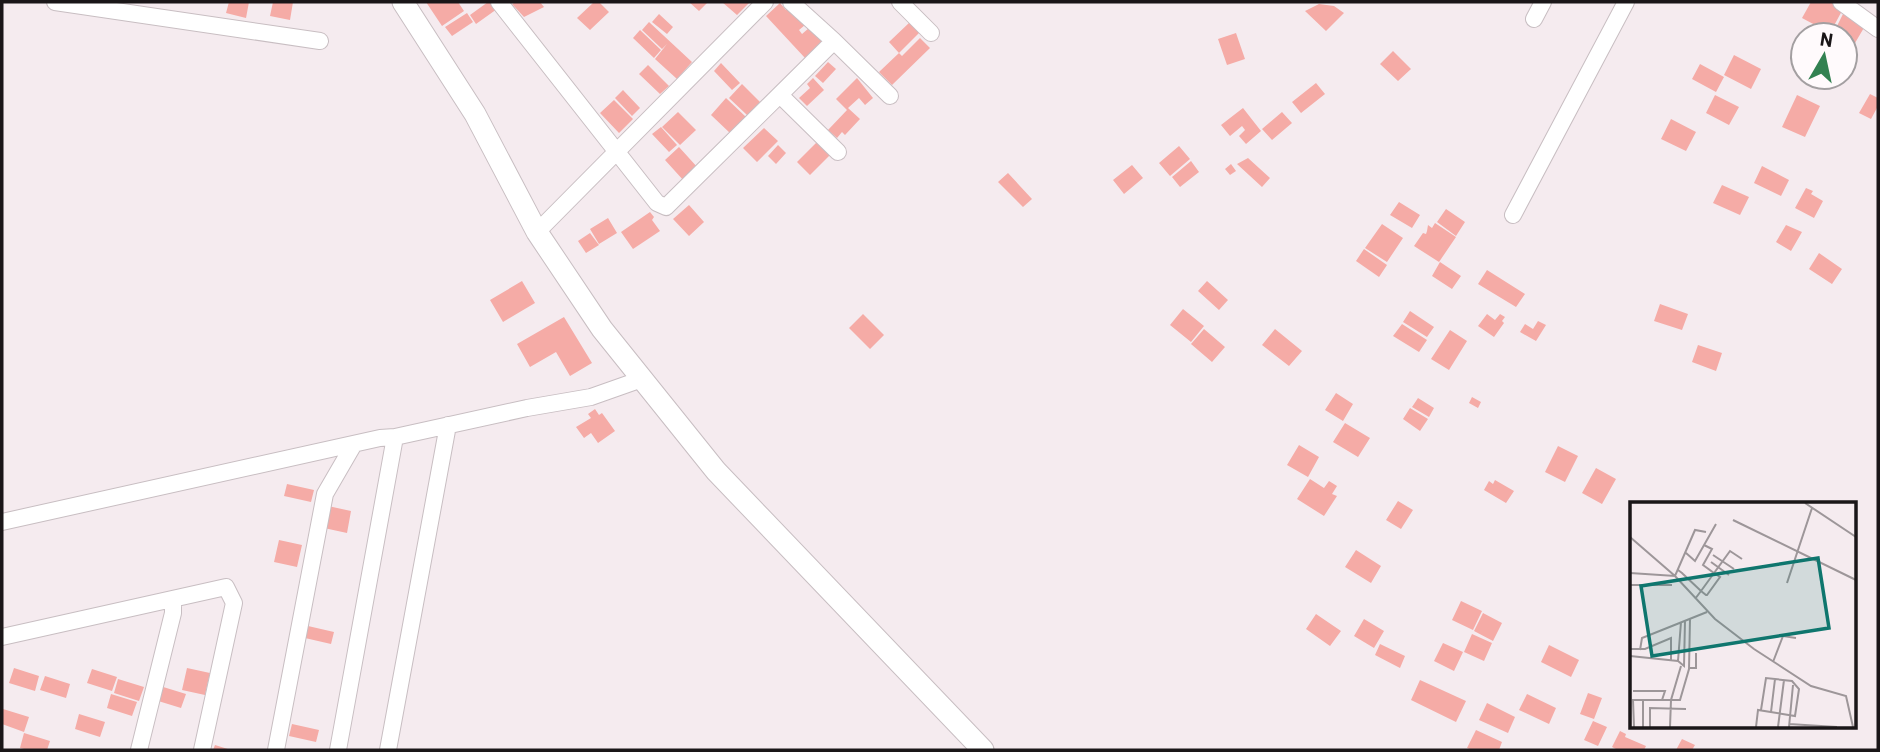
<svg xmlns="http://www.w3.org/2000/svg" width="1880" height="752" viewBox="0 0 1880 752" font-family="Barlow,sans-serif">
  <rect width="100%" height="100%" fill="#f5ebef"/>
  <path fill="#f5aba6" d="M229,2H249L246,18L226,13Z
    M273,2H293L290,20L270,16Z
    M426,2H458L464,11L442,26Z
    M488,2H491L497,9L476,24L470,15Z
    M516,2H540L544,7L524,17L512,4Z
    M594,2H599L609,12L590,30L577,18Z
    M689,2H708L699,11Z
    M722,2H750L737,15Z
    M1811,2H1830L1843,9L1830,33L1802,18Z
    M780,3L786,10L789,7L805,25L799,30L802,34L809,28L822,42L805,58L766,16Z
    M1319,4L1334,6L1344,13L1326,31L1305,11Z
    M467,13L473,22L452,36L445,27Z
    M659,14L673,27L667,34L652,22Z
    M1843,14L1865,26L1855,43L1845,38V35L1834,32Z
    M649,22L692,62L677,79L655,59L667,44L662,49L642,30Z
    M910,22L920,32L899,53L902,56L920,38L930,48L892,85L879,72L899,53L889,42Z
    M640,30L661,50L654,58L633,38Z
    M1236,33L1245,59L1227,65L1218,39Z
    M1393,51L1411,69L1398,81L1380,64Z
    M1734,55L1761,69L1751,89L1724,75Z
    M828,62L836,69L823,83L815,76Z
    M721,63L740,83L732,90L714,71Z
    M1700,64L1724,77L1716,92L1692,79Z
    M648,65L669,86L660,94L639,74Z
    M813,78L824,90L807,106L799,98L810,88L807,84Z
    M857,78L873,98L865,105L859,98L848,108L860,119L845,135L842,132L837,138L828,130L847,110L836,99Z
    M1316,83L1325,94L1301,113L1292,102Z
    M742,84L760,102L747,115L729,98Z
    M623,90L640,108L632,116L615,98Z
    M1870,94L1878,98V106L1871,119L1859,113Z
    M1715,95L1739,107L1729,125L1706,113Z
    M1797,95L1820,106L1805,137L1782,127Z
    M726,98L746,117L731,134L711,115Z
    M614,100L633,119L619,133L600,113Z
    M1243,108L1261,131L1246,144L1239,136L1245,130L1242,126L1230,136L1221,125Z
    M678,112L696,130L680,145L662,127Z
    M1282,112L1292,123L1272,140L1262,129Z
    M1671,119L1696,132L1686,151L1661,139Z
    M661,127L677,145L669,152L652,134Z
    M764,128L778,141L757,162L743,148Z
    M819,140L832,153L810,175L797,162Z
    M778,145L786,153L776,164L768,156Z
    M1179,146L1190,159L1170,176L1159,163Z
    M679,147L698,168L684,181L665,160Z
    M1248,158L1270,178L1262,187L1237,164Z
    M1191,161L1199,172L1180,187L1172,177Z
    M1231,164L1236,171L1230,175L1225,169Z
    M1132,165L1143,178L1124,194L1113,180Z
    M1762,166L1789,180L1781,196L1754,183Z
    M1008,173L1032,199L1023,207L998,182Z
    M1722,185L1749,197L1740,215L1713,203Z
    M1806,188L1813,191L1811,194L1823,201L1814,218L1795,208Z
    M1399,202L1420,215L1412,228L1390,215Z
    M689,205L704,222L689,236L673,219Z
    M1446,209L1465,222L1456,236L1437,222Z
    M650,212L654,217L652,220L660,231L633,249L621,232Z
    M608,218L617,233L599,244L590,229Z
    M1435,223L1456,237L1439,262L1414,246L1423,233L1426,234L1427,231L1428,225L1432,228Z
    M1382,224L1403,238L1387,262L1365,248Z
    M1786,225L1802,232L1791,251L1776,242Z
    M590,233L599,245L586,253L578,241Z
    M1364,249L1387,265L1379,277L1356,261Z
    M1819,253L1842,269L1832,284L1809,269Z
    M1440,262L1461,276L1452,289L1432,276Z
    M1487,270L1525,294L1516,307L1478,284Z
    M522,281L535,303L503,322L490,300Z
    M1207,281L1228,300L1219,310L1198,291Z
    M1660,304L1688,314L1682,330L1654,321Z
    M1183,309L1204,326L1191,342L1170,325Z
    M1410,311L1434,327L1427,337L1403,322Z
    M863,314L884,335L870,349L849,328Z
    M1487,314L1495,320L1500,314L1505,317L1502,321L1504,323L1494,337L1478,326Z
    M564,317L592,363L570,376L556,352L530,367L517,344Z
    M1538,321L1546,325L1536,341L1520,332L1525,324L1533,329Z
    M1402,324L1427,340L1419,352L1393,336Z
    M1204,329L1225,347L1212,362L1191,344Z
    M1275,329L1302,351L1289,366L1262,345Z
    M1450,330L1467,341L1449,370L1431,359Z
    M1698,345L1722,353L1716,371L1692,362Z
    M1336,393L1353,404L1343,421L1325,410Z
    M1472,397L1481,402L1478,408L1469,403Z
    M1418,398L1434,408L1429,417L1412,407Z
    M1410,408L1428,419L1420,431L1403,419Z
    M595,409L599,415L602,413L615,431L598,443L591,433L584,438L576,427L591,418L588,414Z
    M1345,423L1370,438L1358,457L1333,442Z
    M1299,445L1319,457L1308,477L1287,465Z
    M1558,446L1578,456L1565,482L1545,472Z
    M1596,468L1616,479L1602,504L1582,493Z
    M1310,479L1324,488L1329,481L1337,486L1332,494L1337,496L1324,516L1297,499Z
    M1495,480L1514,491L1506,503L1484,490L1489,481L1493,484Z
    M287,484L314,490L311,502L284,496Z
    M1398,501L1413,510L1401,529L1386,520Z
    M328,506L351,511L347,533L324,528Z
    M279,540L302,545L297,567L274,562Z
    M1356,550L1381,566L1371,583L1345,567Z
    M1461,601L1482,611L1473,630L1452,620Z
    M1483,613L1502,623L1493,641L1474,631Z
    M1316,614L1341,631L1330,646L1306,629Z
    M1364,619L1384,631L1374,648L1354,636Z
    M308,626L334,632L331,644L305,638Z
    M1472,634L1492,643L1484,661L1464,652Z
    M1443,643L1463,652L1454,671L1434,661Z
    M1380,644L1405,656L1400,668L1375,655Z
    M1549,645L1579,660L1571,677L1541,662Z
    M14,668L39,676L35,691L9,683Z
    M187,668L210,673L205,695L182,690Z
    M92,669L117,677L112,691L87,683Z
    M45,676L70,684L66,698L40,690Z
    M118,679L144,687L139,701L114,693Z
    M1420,680L1466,701L1456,722L1411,700Z
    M160,686L186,694L181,708L155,700Z
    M1588,693L1602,698L1594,719L1580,714Z
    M111,694L137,702L132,716L107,708Z
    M1527,694L1556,708L1549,724L1519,710Z
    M1487,703L1515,717L1508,733L1479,720Z
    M3,709L29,717L24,732L2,724Z
    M79,714L105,722L100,737L75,729Z
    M1593,721L1607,727L1598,746L1584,740Z
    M292,724L319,730L316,742L289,736Z
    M1476,730L1502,742L1499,750H1472L1467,748Z
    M1620,731L1626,734L1625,737L1646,746L1644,750H1618L1612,747Z
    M24,733L50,741L47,750H28L20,748Z
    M1682,739L1695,745L1692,750H1676Z
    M215,745L231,750H213Z"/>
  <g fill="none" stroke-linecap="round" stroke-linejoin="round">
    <g stroke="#c8bec2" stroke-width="18">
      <path id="minor" d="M55,2L320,41
        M499,2L657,203L666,207L834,41L791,2
        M900,2L931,33
        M1841,2L1878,29
        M1534,19L1543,2
        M834,41L890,96
        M780,95L838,152
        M1513,215L1626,2
        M537,232L765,2
        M2,522L380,438L395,437L527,408L591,397L642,379
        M2,637L226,587L234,603L202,750
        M139,750L173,613V600
        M276,750L325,494L354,444
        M338,750L395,437
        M388,750L448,425"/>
    </g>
    <g stroke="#c8bec2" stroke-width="23">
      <path id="tertiary" d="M403,2L475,114L537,232L602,329L716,471L983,750"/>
    </g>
    <use href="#minor" stroke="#fff" stroke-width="16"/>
    <use href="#tertiary" stroke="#fff" stroke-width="21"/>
  </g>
  <g transform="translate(1630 502)">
    <rect width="226" height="226" fill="#f5ebef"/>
    <path fill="none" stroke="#9d9699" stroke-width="2" d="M175,1L226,35M103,18L226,78M0,35L45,74L85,117L124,147L181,184L216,194L223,225M74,43L82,47L73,63L84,71L100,49L112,57M56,51L65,59L86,22M83,53L104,67M81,60L99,73M48,68L52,71L53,72L71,89L76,93H77L90,75L84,71L79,78L71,89L65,97M0,71L45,74L65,28L76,30M157,81L182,6M0,83H42M0,147H15L41,136V159M10,148L12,136L77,110M0,154L48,159L54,164L55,119M48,159L51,120M143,160L153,134L166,136M59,166H66V151M3,189H35L32,198M13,198V225M141,210L145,177M159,222L207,225M4,225L3,198H50L59,167L60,117M20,225V206L56,207M40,225L41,198L51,164M126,225L128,208L165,214L169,187L162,179L136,176L131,208M148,225L154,178M159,225L163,183"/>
    <path fill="#0f766e" fill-opacity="0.15" stroke="#0f766e" stroke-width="3.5" d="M188,56L199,126L22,154L11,84Z"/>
    <rect width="226" height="226" fill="none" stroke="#1a1618" stroke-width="3.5"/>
  </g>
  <rect width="1880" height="752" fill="none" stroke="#1a1618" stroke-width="7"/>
  <g transform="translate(1824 56) rotate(9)"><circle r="33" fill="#fffafc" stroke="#a39fa1" stroke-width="2"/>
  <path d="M0-5L12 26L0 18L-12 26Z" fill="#328151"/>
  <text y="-10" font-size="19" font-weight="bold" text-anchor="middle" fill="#1a1618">N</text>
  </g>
</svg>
